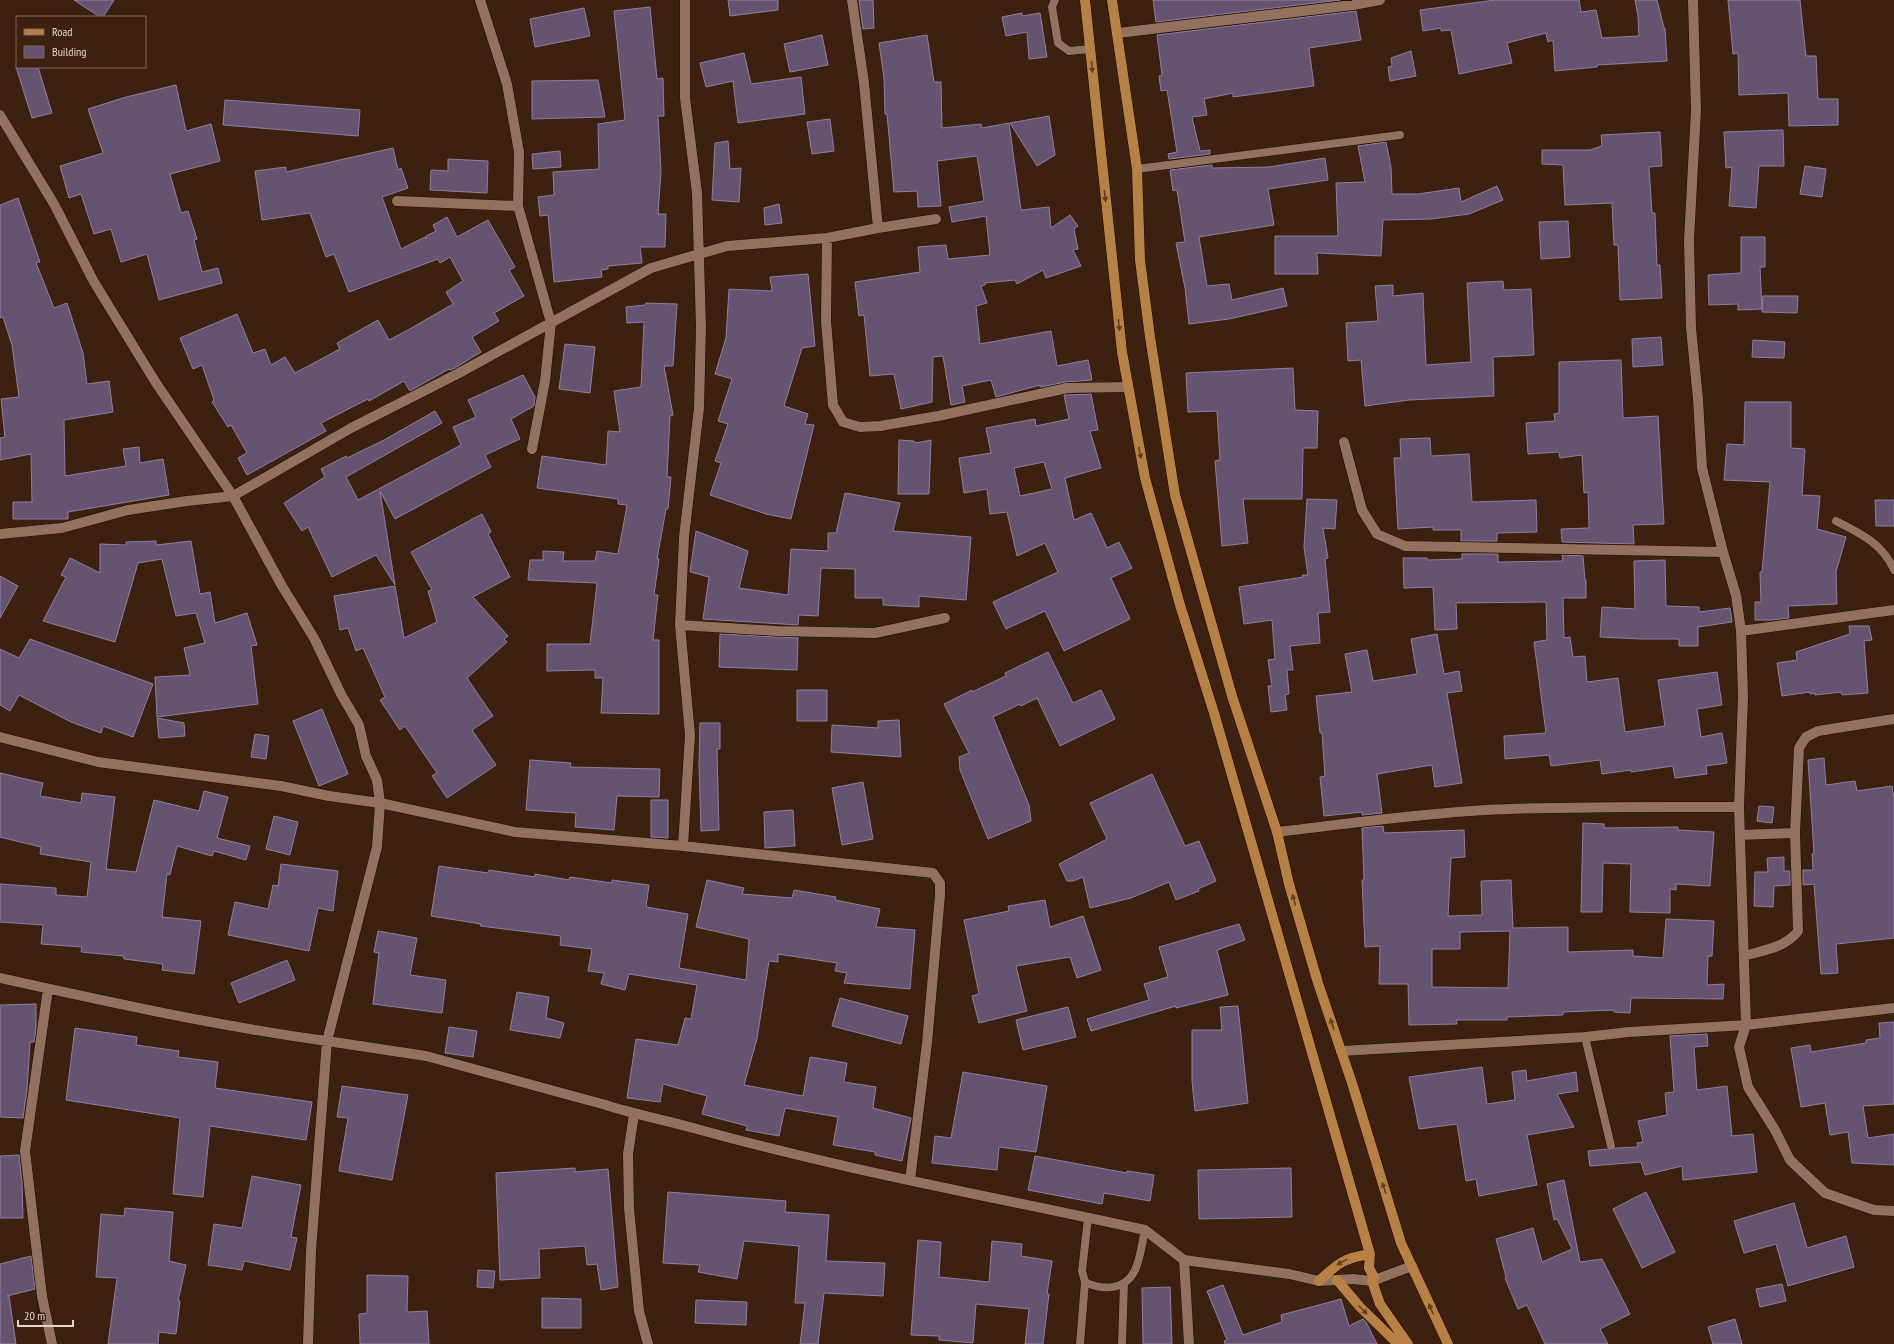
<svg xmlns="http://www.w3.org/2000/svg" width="1894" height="1344" viewBox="0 0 1894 1344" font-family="'PT Sans Narrow',sans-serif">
  <rect width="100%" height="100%" fill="#3c2110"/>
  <path fill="#645472" stroke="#907f9e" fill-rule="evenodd" d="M74,0H114L103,17H100Z
    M728,0H778V10L730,16Z
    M859,0H873L874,28L863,29Z
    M1153,0H1340L1156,22Z
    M1495,0H1579L1581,12L1596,10L1602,38L1639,36L1638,16L1635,0H1657L1664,28H1665L1667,61L1597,65V67L1555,71L1553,40L1548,42L1546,33L1507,43L1512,63L1459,74L1451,30L1441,31V28L1423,31L1420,10Z
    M1728,0H1800L1806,56H1816L1818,99H1838V125L1789,126L1788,93L1739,95L1738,53L1733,54Z
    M650,7L657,79L663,78L664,116H658L661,171L658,214H666L665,247H640L642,263L608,266V269L601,270L602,277L554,282L548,215L540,216L538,197L554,195L553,172L599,169L598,124L625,120L614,11Z
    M584,8L590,36L535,47L530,19Z
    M1356,11L1361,40L1309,48L1314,86L1233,97V93L1204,99L1207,115L1192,117L1200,151L1210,150V154L1169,159L1168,154L1177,152L1167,90L1161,91L1159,76L1162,75L1157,35Z
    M1022,13V16L1040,13L1047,57L1029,59L1027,32L1006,36L1002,17Z
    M822,35L828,65L790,72L784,44Z
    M927,35L934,82H941L942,128L981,124L982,128L1009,123L1021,210L1049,207L1051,228L1070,215L1078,226L1074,229L1078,249L1073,250L1081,266L1046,278L1043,270L1017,284L1015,280L985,283V285L981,286L987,303L976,306L980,344L1051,331L1057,366L1088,360L1092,380L1066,382L1040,387V385L996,397L991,380L962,386L965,402L951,405L943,356L933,357L932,402L901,409L894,374L870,376L864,315L859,316L855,282L920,272L918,247L946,245L948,259L990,255L986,216L952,222L949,207L984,201L977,156L937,161L941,206L918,207L917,191L894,192L887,114H885L884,78L879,43Z
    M1411,51L1416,76L1390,81L1388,67L1392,66L1391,58Z
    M744,53L751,84L801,77L805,114L738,123L733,81L706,87L700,63Z
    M16,67H38L52,113L32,118Z
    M598,80L605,117L532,119V81Z
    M176,85L186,131L211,124L220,161L170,174L181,213L188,211L197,239L194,240L202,272L218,268L222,283L159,300L147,254L121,262L111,229L94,234L81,194L69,198L60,166L103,153L88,109L126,97Z
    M225,100L360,110L358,136L223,125Z
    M1049,116L1055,155L1037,166L1010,123Z
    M830,119L834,151L812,154L807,122Z
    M1783,130L1784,166H1759L1756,208L1729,206L1732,167L1726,168L1724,132Z
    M1660,132L1662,166L1649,167L1652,213H1655L1657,265H1660L1662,298L1620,300L1618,245H1614L1612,203L1565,205L1563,165L1542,164V150H1590L1602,146L1601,135Z
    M728,141L730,169L741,168L739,202L712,200L715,143Z
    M1386,142L1391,167L1392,194H1418L1459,188L1461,202L1497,186L1503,200L1469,214L1431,219L1383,220L1381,256L1317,253L1318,274H1275V236H1338L1336,183L1365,182L1358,146Z
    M393,148L398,170L401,168L408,188L382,197L401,249L425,237L426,239V236L436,231L433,225L447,217L457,237L488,220L515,267L509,270L524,296L494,313L499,321L472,337L481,352L455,368L450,370L449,369L410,391L404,381L369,401L368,399L321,423L326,431L247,475L238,458L247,453L231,425L228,427L212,402L214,400L202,365L193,369L180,338L237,314L253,353L265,349L271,365L285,357L295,373L340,349L337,343L378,320L389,340L408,330L453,304L446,292L463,281L450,257L440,263L438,259L349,292L334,254L326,257L310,213L262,220L255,171L286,167V172Z
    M560,151L561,167L533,169L532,154Z
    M1325,158L1328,180L1268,189L1274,225L1199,237L1207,286L1229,284L1232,300L1283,288L1287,306L1229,319L1189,324L1185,288L1176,243L1185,242L1177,190L1173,191L1170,170L1212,165V168L1269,167Z
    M448,159L488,161L487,193L430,190L431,170L448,171Z
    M1805,166L1826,169L1822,197L1800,194Z
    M18,198L40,262L36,263L54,308L67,303L83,353L87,384L109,381L113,412L64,420L65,476L126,466L123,449L139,447L140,463L163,459L169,495L68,512V519H13V502H32L31,454L0,460V438L5,437L1,399L19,397L12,345L3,317L0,318V205Z
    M779,204L782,223L765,225L764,208Z
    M1568,221L1570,257L1541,259L1539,222Z
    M1741,237H1765V267H1760L1762,309L1738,310V304L1709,305L1708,275L1741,273Z
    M808,274L815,346L802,348L784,406L808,414L805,424L814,425L791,519L766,514L710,495L721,463L715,461L728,424L718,421L732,379L715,374L726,338L729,289L772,291L770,277Z
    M1503,281L1504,290L1531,289L1534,355L1493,357L1494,396L1409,400L1365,406L1361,360L1348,361L1346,323L1378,321L1375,286L1393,285V296L1423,293L1426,365L1471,362L1467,283Z
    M1763,296H1798L1797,313L1762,312Z
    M646,303L677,304L673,366H664L673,415L670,416L667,477H671L668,509H666L657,559H659L654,595H658L653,640H659V714L601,713L603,678H595V670L547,671V644H590L597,583L528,580L530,560H543V551L564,552L563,561H595L597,551L618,554L627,505L618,504V499L537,488L542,456L606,465L608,431L620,432L614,391L641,387L644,322L627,323L626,307L645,305Z
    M1661,337L1663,365L1633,367L1632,339Z
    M1753,340L1785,342L1784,358L1752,357Z
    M565,344L595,347L590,393L559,389Z
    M1621,360L1623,418L1658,416L1664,524L1633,525L1634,544L1562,542L1561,529L1589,528L1588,492L1584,493L1582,455L1560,458L1559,452L1528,454L1526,423L1555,421L1554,414L1559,413V362Z
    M1293,368L1295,410L1318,411L1317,448H1303L1302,499H1243L1248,543L1222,546L1215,461L1220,460L1217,411L1188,412L1186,373Z
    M523,375L535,397L534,406L511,419L520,439L485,455L491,467L395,519L380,491L395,585L376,555L332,577L308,527L302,531L284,503L325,477L321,469L346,456L347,458L384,440L435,411L442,423L346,477L358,500L461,445L453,427L476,417L468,400Z
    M1091,394L1098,430L1090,431L1101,468L1065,478L1074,520L1091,513L1107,548L1119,542L1132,568L1111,578L1130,619L1064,651L1045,611L1006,629L993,602L1058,572L1045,543L1017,556L1007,512L990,514L987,489L964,493L959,458L991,453L986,428L1035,419L1036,426L1069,419L1064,395ZM1044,462L1052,489L1020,496L1014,468Z
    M1745,402H1791V448L1805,449L1802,495L1820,496L1817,529L1846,537L1836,572L1837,604L1788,606L1789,618L1772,620H1755V602H1761L1760,572H1762L1770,482L1724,480L1727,444L1744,445Z
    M1430,438L1431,456L1469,454L1472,502L1536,500L1537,532L1497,533V541H1461V530H1433V527L1398,529L1394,458H1401L1400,439Z
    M899,440L914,441L915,443L931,440L929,494H898Z
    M845,493L900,503L893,531L971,537L966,600L919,596V607L883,605V598H855V569L821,568L818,616L799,615L798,625L703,619L709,577L690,572L696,531L748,551L739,588L788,595L791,549L828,551V533H836Z
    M1307,499L1337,500L1335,529L1323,528L1328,558L1325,559L1330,612L1318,613L1320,643L1290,646L1293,670H1287L1289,694L1285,695L1287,710L1271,712L1268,686H1272L1268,660L1275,659L1272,620L1244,624L1239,587L1303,577L1302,575H1308L1304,547Z
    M1875,500H1894V526H1876Z
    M482,514L491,532L488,534L510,577L473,597L508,636L504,639L507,642L467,678L493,716L472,730L496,765L447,798L432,776L437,773L405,726L400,730L380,700L385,697L363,648L356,651L348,628L340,630L334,596L395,586L404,638L437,622L428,591L432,590L411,552Z
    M156,541V545L191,541L200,594L210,592L215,623L247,613L257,645L251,646L258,704L157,717L155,677L190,675L184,648L205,643L196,613L176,616L162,559L138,563L115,642L43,621L66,577L61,575L70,558L100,573V544L126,545V542Z
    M1462,554H1498V562L1563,561L1562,555L1583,556L1585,580H1586V598H1563L1564,638L1570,637L1573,657L1585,656L1587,682L1618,678L1625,732L1665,726L1658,680L1717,672L1722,705L1697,709L1701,737L1722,733L1727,763L1706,766L1707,774L1675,778L1673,766L1631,772V770L1602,774L1600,760L1551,766L1549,755L1505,759L1504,736L1546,733L1534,642L1547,640L1546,602L1456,603L1457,629L1435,630L1433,587L1404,588L1403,558H1427V560L1462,559Z
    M1665,560L1666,606L1699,607V612L1730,608L1732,622L1698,627V646H1679V639H1641L1600,637L1602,607L1635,609L1634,561Z
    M0,576L18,586L0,618Z
    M1849,626H1869L1872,640L1864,641L1868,693L1842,695L1841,692L1815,695V693L1810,694V692L1782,696L1777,663L1797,660L1796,652L1850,634Z
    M720,634L798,638L797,670L719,667Z
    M1437,634L1444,674L1459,671L1462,691L1447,693L1462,783L1435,787L1432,765L1377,774L1382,813L1362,815V812L1324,816L1320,777L1325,776L1322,733H1320L1316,696L1352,692L1345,654L1367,650L1373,681L1417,674L1411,639Z
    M30,639L153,684L133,737L103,726L101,733L71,722L19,695L10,711L0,705V649L19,658Z
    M1048,652L1073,703L1101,690L1115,719L1060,746L1037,698L1021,706L1020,704L993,717L1029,805L1031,821L988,839L960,770L959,757L969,753L944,704L972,690V692L1006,676L1005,673Z
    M797,690H827V721H797Z
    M322,709L348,774L319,786L293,721Z
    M157,718L184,723L185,736L159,738Z
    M899,720L901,757L831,752L832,725L878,728V721Z
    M700,723H720V749H717L719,830L701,831L699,765Z
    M255,734L269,736L266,759L251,757Z
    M1824,758L1826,785L1855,781L1857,791L1892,786L1894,799V938L1836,944L1838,973L1821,974L1814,884L1803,885V870H1813L1812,854H1814L1808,760Z
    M530,760L571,763L570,767L660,769L659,797L617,796L614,830L575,827L576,813L526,810Z
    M0,773L43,783L40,796L81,803L82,793L115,797L106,869L136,872L154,800L199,811L204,791L228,797L217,838L250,846L246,860L214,851L212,856L177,846L170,875L167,874L162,917L201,921L194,974L162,970L163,964L124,959V956L81,952L82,947L41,944L43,925L0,922V884L56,888V895L87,897L91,862L40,854L41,847L0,837Z
    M1152,774L1185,846L1199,841L1216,881L1198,889L1199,891L1176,900L1169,882L1131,898L1090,908L1083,877L1073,881H1067L1059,864L1107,839L1090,803Z
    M863,782L873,839L842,845L832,788Z
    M651,800H668V838L651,837Z
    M1759,806L1774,807L1772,823L1757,821Z
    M793,810L795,846L765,848L764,812Z
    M274,816L298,822L290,855L266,849Z
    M1583,823L1604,824V828L1678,827V830L1714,832L1710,886L1676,884V890L1670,889V913L1630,912L1631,864L1603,863L1602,912H1581Z
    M1383,826L1384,833L1464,830L1465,857L1451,858L1448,916L1482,915L1481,881L1511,880L1513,928L1568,927V952L1633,950V956L1663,958L1666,919L1714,921L1712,956H1708L1707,985L1724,984L1723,999L1631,998L1630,1013L1614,1012V1010L1563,1012V1015L1507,1017V1020H1456L1457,1024L1409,1025L1408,984H1379L1380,946L1365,947L1362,880H1364L1362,828ZM1510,931L1508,988L1432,987V949H1460V932Z
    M1784,857V871H1790V885L1774,886L1773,907L1754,906L1755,872H1768L1767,858Z
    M281,864L338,871L333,911L318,908L309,951L228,935L235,902L268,909L273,885L278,886Z
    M439,866L488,873L489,870L535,877V874L569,880L570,877L612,883V880L649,885L646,907L688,914L679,968L746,980L749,939L696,927L707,880L744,888L742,894L792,898L794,890L836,897L835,900L880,909L876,927L915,930L910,989L844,983L847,973L835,971L837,963L778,954V962L769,961L757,1039L744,1085L803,1096L810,1057L847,1063L844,1082L876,1087L873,1108L911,1118L902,1161L875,1155V1152L833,1145L838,1117L785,1108L779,1136L746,1130L747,1126L702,1114L707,1096L663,1084L660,1102L627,1098L636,1039L678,1045L685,1018L691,1019L697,985L629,974L625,990L601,984L604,973L588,971L592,949L560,945L561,936L480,926L481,924L431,916Z
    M1045,900L1050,927L1083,916L1101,970L1077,978L1070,957L1016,966L1027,1011L979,1023L972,996L979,994L964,920L1009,911L1008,906Z
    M1239,924L1245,940L1217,950L1228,995L1176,1008V1006L1091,1031L1087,1019L1149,1000L1144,984L1168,977L1159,947Z
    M378,931L417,938L410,975L446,980L442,1013L373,1004L379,953L374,952Z
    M287,960L295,980L239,1003L231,983Z
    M517,992L549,997L546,1018L564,1023L560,1038L510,1030Z
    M840,998L908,1016L901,1044L832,1026Z
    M36,1004V1029L34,1042H30L27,1090L23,1118L0,1117V1005Z
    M1238,1006L1248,1103L1195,1111L1192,1081V1030H1222L1220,1007Z
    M1068,1007L1076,1037L1023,1050L1016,1020Z
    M1894,1022V1104L1863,1106L1868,1138L1894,1134V1165L1852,1163L1848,1132L1830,1135L1825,1103L1801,1107L1791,1048L1810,1045L1811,1052L1866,1043V1040L1880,1038L1879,1023Z
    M449,1027L477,1031L473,1057L445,1053Z
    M75,1028L137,1037L136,1045L179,1051L178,1057L218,1062L215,1088L312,1102L306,1140L210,1126L203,1197L173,1194L180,1118L66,1100Z
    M1707,1034L1708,1046L1694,1047L1697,1090L1727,1086L1732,1136L1753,1134L1757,1172L1683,1180L1682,1166L1645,1175L1641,1162L1590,1166L1588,1151L1607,1149L1612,1151L1616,1148L1638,1147L1637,1143L1643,1142L1638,1121L1667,1115L1665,1093L1674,1092L1670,1036Z
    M1482,1067L1487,1104L1515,1100L1512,1072L1526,1070L1527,1081L1576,1072L1578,1091L1557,1094L1574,1127L1527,1135L1537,1185L1479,1196L1476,1179L1466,1181L1457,1124L1419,1129L1409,1077Z
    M963,1072L1047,1086L1036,1152L999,1147L997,1170L932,1163L935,1136L951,1138Z
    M342,1086L408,1095L392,1180L339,1171L348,1118L337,1117Z
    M19,1155L22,1182L23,1218H0V1156Z
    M1035,1156L1127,1173V1171L1154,1175L1150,1201L1104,1193L1102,1204L1028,1190Z
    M575,1168V1172L608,1169L618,1287L601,1290L597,1264L587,1265L585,1246L539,1249L540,1278L500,1280L496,1173Z
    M1291,1168L1292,1217L1199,1219L1198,1170Z
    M252,1176L301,1185L291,1237L297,1238L290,1270L244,1261L242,1270L208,1265L214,1224L242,1228Z
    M1564,1180L1580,1262L1602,1259L1630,1314L1600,1329L1608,1344H1545L1527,1305L1518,1309L1505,1278L1506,1277L1496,1239L1533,1228L1542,1262L1572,1249L1557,1219L1554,1220L1547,1184Z
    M668,1192L786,1201L785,1212L829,1215L826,1261L885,1263L883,1296L824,1293L818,1344H800L805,1303H795L799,1246L744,1241L737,1279L698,1272L700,1265L663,1263Z
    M1646,1192L1675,1252L1642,1268L1613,1209Z
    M1794,1203L1807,1248L1846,1236L1854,1267L1788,1286L1776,1244L1744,1253L1734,1221Z
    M125,1208L173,1212L169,1261L186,1265L178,1301H180L176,1334L159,1332L158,1344H108L117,1278L96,1277L101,1214L124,1216Z
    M918,1240L941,1242L939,1277L989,1282L992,1241L1022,1244L1021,1256L1052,1261L1047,1294H1049L1043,1344H1025L1029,1309L976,1304L973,1343L939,1340V1336L911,1335Z
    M31,1256L35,1289L7,1296H9L16,1344H0V1264Z
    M478,1270L495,1271L493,1288L477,1287Z
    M367,1275L408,1276L407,1312L427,1311L429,1344H360L359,1314L367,1313Z
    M1782,1284L1786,1301L1760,1307L1756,1289Z
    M1223,1285L1243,1335L1282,1322L1281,1315L1341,1299L1349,1326L1363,1319L1366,1322L1377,1344H1225L1224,1341L1227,1340L1207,1291Z
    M1170,1287L1172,1344H1143L1142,1288Z
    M542,1298L581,1299V1328H542Z
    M696,1300L747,1302L746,1325L695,1323Z
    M1735,1319L1742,1344H1713L1708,1327Z"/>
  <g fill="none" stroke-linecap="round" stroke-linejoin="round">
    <g stroke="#220900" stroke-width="9">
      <path id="service" d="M1055,0L1052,7L1058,43L1069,51L1090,49
        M1137,169L1400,135
        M1836,521C1860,533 1883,544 1894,570
        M1585,1037L1611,1146
        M1088,1218L1082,1271L1085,1282C1101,1290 1124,1291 1134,1272C1140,1262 1142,1242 1145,1230
        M1080,1344L1085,1282
        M1122,1344L1124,1283"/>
    </g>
    <g stroke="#220900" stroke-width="11">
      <path id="minor" d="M480,0L507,84L519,152L518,206L551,323L545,381L532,449
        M852,0L864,83L878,228
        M1693,0L1696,110L1689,240L1691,328L1698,399L1702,468L1723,552L1736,595L1741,631L1743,697L1739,807L1746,1025L1739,1047L1748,1087L1775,1130L1790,1160L1825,1193L1874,1210L1894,1211
        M1118,33L1353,5L1380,0
        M397,201L518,206
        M827,238L826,321L833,405L843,422L860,427L880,426L938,416L1067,388L1128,387
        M1344,442L1362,510L1377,534L1405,546L1723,552
        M0,534L62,528L128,510L187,501L233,496L351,428L459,373L651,268L727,246L827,238L878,228L936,219
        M680,625L777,631L875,633L945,618
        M1741,631L1894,610
        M0,737L98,762L281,786L329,796L380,803L515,832L683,846L933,873L940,883V895L927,1043L910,1180
        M1277,832C1346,824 1415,814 1485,810C1569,806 1655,807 1739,807
        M1740,835L1795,833
        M683,846L690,735L680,625L684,537L699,408L701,327L697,193L685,98V0
        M1744,956C1764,950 1785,948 1798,931L1795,833L1799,748L1806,737L1818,731L1894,719
        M0,978C109,1002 217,1026 327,1041L311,1251L308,1344
        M48,989L25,1151L42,1296L52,1344
        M1341,1051L1585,1037L1629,1032L1746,1025L1894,1008
        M634,1114L628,1154L629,1208L639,1311L648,1344
        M1184,1260L1189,1344
        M1372,1281L1412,1266"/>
    </g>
    <g stroke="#220900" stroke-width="11">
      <path id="tertiary" d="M0,115L54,204L94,282L156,383L233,496L282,586L314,638L341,694L359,725L366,756L377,780L380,803L377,847L327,1041L426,1056L606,1105C636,1115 667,1120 697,1129C844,1170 995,1197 1145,1230L1184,1260L1289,1274L1319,1281L1353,1279L1372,1281"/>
    </g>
    <g stroke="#220900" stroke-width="11">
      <path id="primary" d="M1085,0L1122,352L1145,478L1180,605L1214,713L1370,1254L1369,1268L1374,1277L1372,1281L1380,1304L1408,1344
        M1112,0L1137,169L1140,260L1150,337L1175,495L1232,696L1277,832L1289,884L1318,983L1352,1083L1401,1243L1448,1344
        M1337,1280L1360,1307L1398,1344
        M1319,1281C1338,1263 1344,1258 1370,1254"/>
    </g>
    <use href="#service" stroke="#92725f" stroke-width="8"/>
    <use href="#minor" stroke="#92725f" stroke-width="10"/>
    <use href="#tertiary" stroke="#92725f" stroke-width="10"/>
    <use href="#primary" stroke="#b78045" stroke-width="10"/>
  </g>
  <defs><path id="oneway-solid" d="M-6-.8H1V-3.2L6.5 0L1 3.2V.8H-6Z"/></defs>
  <g fill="#613e20">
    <use href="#oneway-solid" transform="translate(1092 67) rotate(85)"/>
    <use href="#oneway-solid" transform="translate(1105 196) rotate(83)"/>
    <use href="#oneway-solid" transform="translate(1119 325) rotate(84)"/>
    <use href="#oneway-solid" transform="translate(1140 453) rotate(78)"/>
    <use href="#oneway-solid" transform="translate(1294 900) rotate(-106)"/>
    <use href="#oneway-solid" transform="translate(1332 1024) rotate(-109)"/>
    <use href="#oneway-solid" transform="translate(1384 1188) rotate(-107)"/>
    <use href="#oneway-solid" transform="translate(1342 1262) rotate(151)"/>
    <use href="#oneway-solid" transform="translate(1431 1309) rotate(-114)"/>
    <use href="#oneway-solid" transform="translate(1363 1310) rotate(45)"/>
  </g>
  <rect x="16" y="16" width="130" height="52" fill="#3c2110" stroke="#80695a"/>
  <rect x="24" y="29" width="20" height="6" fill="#b78045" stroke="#80695a"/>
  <text x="52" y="36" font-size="12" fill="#e6d4c9">Road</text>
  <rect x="24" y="46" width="20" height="12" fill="#645472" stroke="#80695a"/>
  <text x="52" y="56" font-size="12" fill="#e6d4c9">Building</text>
  <path d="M18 1320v6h55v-6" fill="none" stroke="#e6d4c9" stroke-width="2"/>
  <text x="24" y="1320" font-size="12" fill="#e6d4c9" stroke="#3c2110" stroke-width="3" paint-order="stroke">20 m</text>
</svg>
